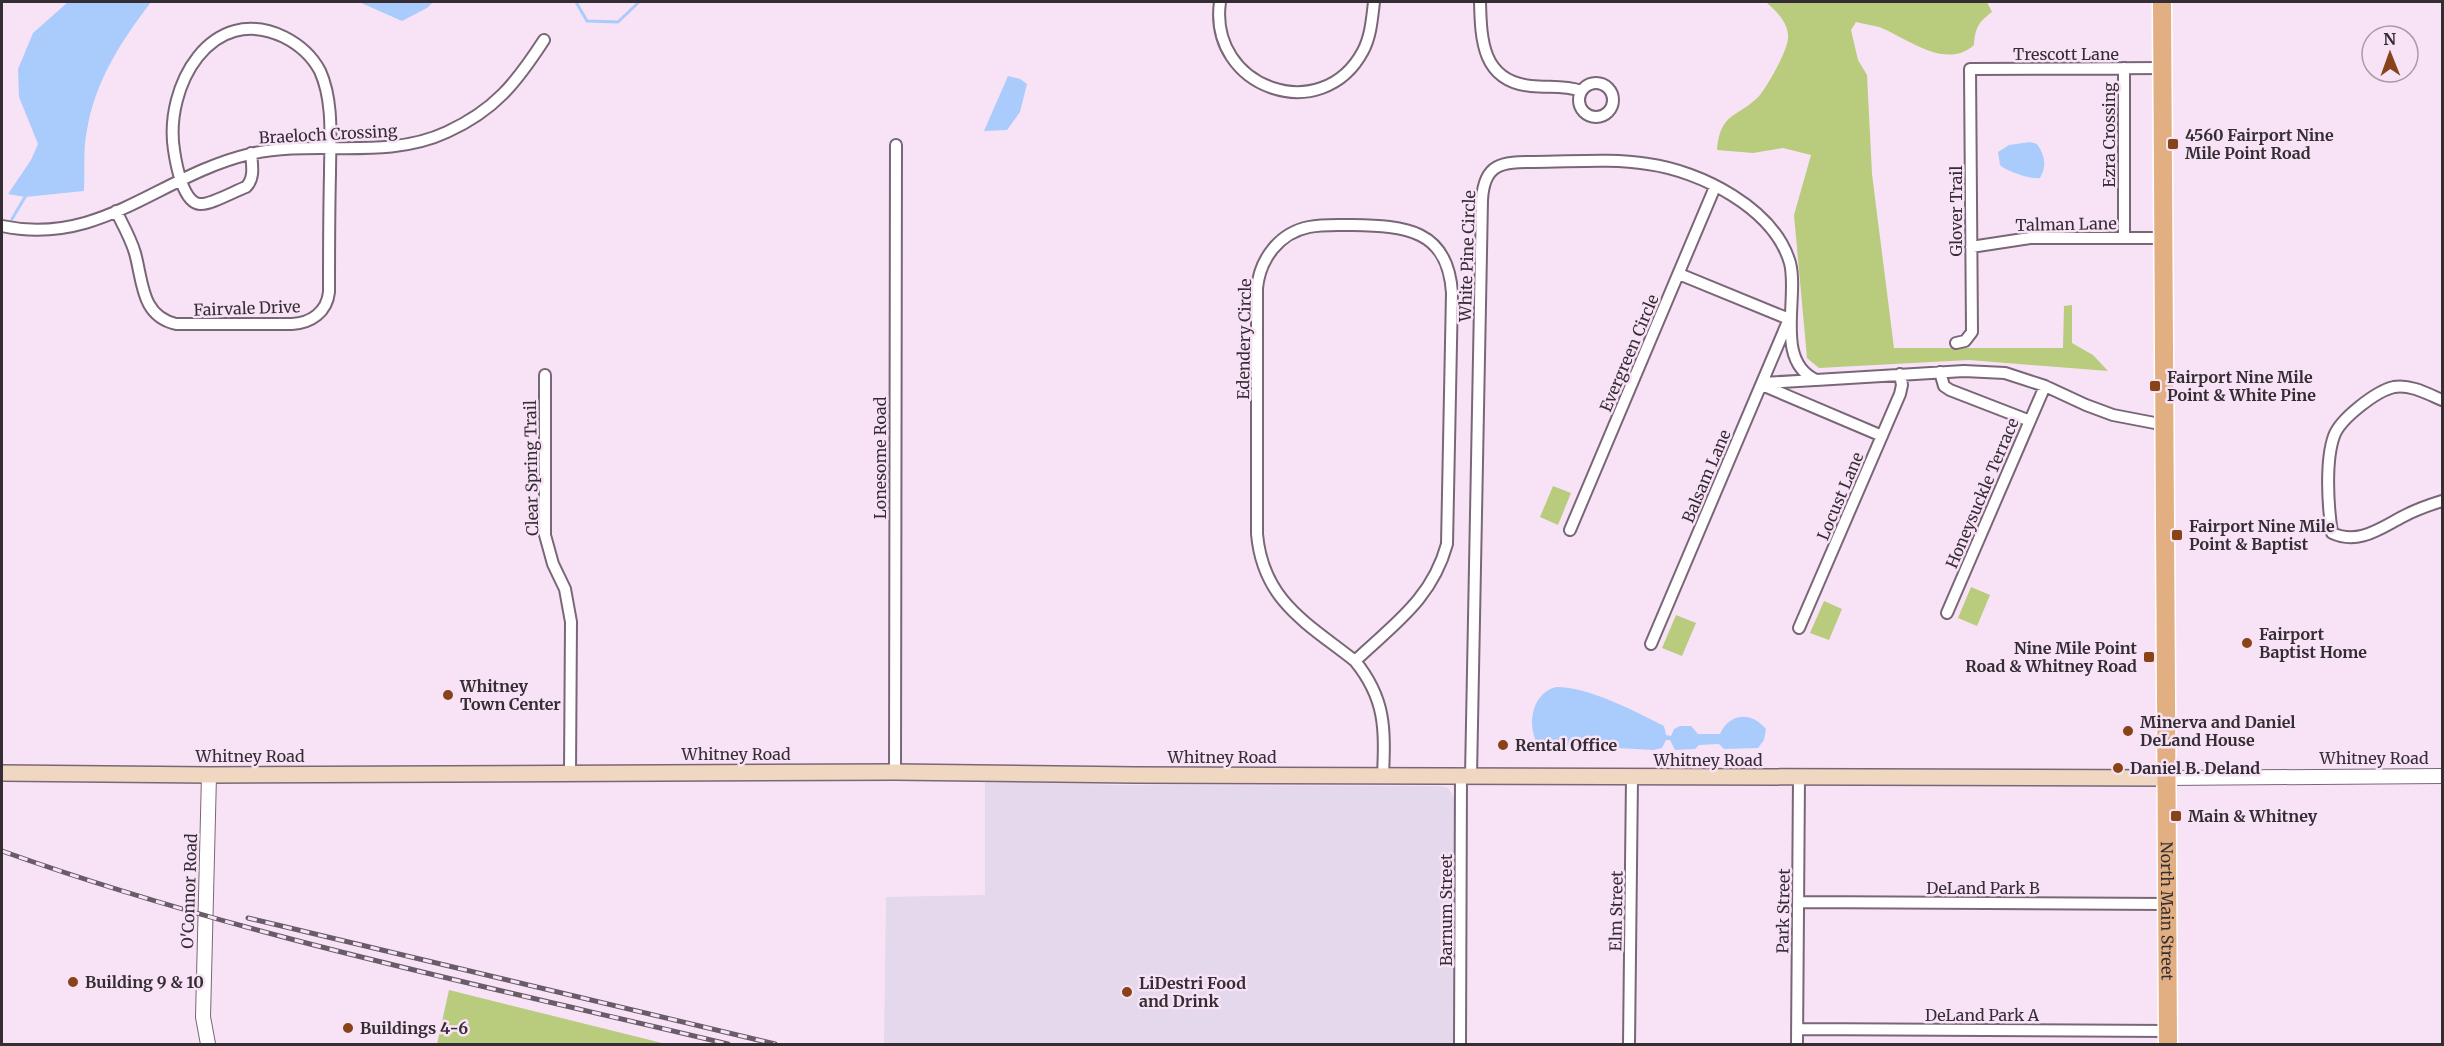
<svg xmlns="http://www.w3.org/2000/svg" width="2444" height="1046" viewBox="0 0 2444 1046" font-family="Merriweather,serif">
  <rect width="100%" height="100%" fill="#f8e3f6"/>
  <path fill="#e3d8ec" d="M985,781L1118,785L1441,786L1448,788L1452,793L1454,798V1044H884L886,897L985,895Z"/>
  <path fill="#b9cb7d" d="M1766,2H1987L1992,12C1978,22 1975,29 1974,45C1945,71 1906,37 1879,27C1872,25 1863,24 1856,22L1851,30L1858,60L1867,75L1872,174L1894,348H2063L2064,306L2072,305V343L2093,355L2108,371L1969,360L1819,368L1807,358L1794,215L1811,155L1783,148L1753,153L1717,150C1720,111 1739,118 1760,95C1768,85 1789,49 1788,36C1788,22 1776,11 1766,2Z
    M1553,486L1571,493L1558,525L1540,517Z
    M1971,587L1990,595L1977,626L1958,618Z
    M1824,601L1842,609L1829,640L1810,633Z
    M1676,615L1696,623L1682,656L1662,648Z
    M449,990L666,1044H437Z"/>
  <path fill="#aaccfc" d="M68,2H151C122,40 95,81 87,130C83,149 85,171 84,191L25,197L8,194L31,160L38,144L19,97L18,69L33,33Z
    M359,2H433L427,8L402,21Z
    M1008,76L1020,79L1027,84L1020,112L1007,130L984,131Z
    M2030,142L2037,144C2045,155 2047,166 2040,178C2032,180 2006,171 2000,165L1998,152L2009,145Z
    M1556,687C1590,687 1634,711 1664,726L1666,735L1671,736L1674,729L1680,726H1691L1698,734H1720C1730,712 1752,712 1766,729L1764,740L1758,748L1724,749L1719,744L1699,745L1695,749L1675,750L1670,740H1666L1662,748L1653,750L1582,746H1560L1555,749L1538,745C1526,725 1532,693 1556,687Z"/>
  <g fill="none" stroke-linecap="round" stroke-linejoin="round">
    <path stroke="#aaccfc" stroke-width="3" d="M576,2L587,21L618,22L639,2
      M12,219L25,197"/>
    <g stroke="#796777" stroke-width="14">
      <path id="minor" d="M1220,2C1208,88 1322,128 1363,51C1371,36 1372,18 1374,2
        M1480,2C1481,40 1482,81 1531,86C1549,88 1564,85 1581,91
        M2124,68V238
        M1579 100a17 17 0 1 1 34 0a17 17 0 1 1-34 0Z
        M116,211C123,225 131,239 135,253C143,282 141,316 176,324H292C311,323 327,312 329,292C329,253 329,214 330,174C330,141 334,102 320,71C312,56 298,44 284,37C211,2 164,87 174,150C176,164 183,203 200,204C210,205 235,191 246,187C255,178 252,165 251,153
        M1352,225C1405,226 1448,229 1452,293L1447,544C1432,599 1394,624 1355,661C1307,623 1263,601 1257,534V288C1260,259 1279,233 1309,227C1323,224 1338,225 1352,225Z
        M2,226C101,247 160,175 250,154C315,139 385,161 447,132C495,110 516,83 544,40
        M1971,247L2030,238H2163
        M1956,343L1965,341L1972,332L1970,69L2163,68
        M1940,372L1944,386L1950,390L2030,421
        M545,375V535L553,564L565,589L571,622L570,772
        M1763,383L1815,380
        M1762,385L1882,436
        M2442,400C2428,394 2410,384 2394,387C2376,391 2340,419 2334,436C2325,461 2328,507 2332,533C2358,545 2379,529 2402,517C2415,510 2429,505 2442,501
        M1570,530L1715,187
        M1947,613L2045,386
        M1799,628L1900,394L1902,385L1900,374
        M1651,644L1789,319L1679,274
        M1355,661C1386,699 1385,729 1383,776
        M895,772L896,145
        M1471,776L1482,200C1484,163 1502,162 1534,162C1571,162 1611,158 1648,164C1700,171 1774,208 1790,263C1799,298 1774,361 1816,380L1964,371L2005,373L2045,386L2086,405L2113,415L2165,425
        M1799,902L2167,904
        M1797,1029L2168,1031
        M1460,1044L1461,776
        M1629,1044L1632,777
        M1797,1044L1799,778"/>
    </g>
    <g stroke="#796777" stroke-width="16">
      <path id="tertiary" d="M2166,778L2442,776
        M208,1044L203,1017L209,775"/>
    </g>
    <g stroke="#796777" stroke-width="18">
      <path id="secondary" d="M2,773L209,775L895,772L1135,775L2166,778"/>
    </g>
    <g stroke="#fff" stroke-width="21">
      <g id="primary">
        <path id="s1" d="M2162,2L2168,1044"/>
      </g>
    </g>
    <use href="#minor" stroke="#fff" stroke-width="10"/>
    <use href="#tertiary" stroke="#fff" stroke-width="14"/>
    <use href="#secondary" stroke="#f0d7c1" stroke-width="15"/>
    <use href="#primary" stroke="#e1af82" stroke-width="18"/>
    <g stroke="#685d67" stroke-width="5">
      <path id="rail" d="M2,851C237,935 485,986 728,1044
        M248,918L775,1044"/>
    </g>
    <use href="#rail" stroke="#f8e3f6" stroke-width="3" stroke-dasharray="9" stroke-linecap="butt"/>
  </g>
  <g fill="#884319" stroke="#f8e3f6" stroke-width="2">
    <rect x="2167" y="138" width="12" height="12" rx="3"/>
    <rect x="2149" y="380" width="12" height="12" rx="3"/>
    <rect x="2171" y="529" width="12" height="12" rx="3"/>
    <circle cx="2247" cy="643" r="6"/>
    <rect x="2143" y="651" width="12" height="12" rx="3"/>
    <circle cx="448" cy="695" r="6"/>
    <circle cx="2128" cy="731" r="6"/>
    <circle cx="1503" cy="745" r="6"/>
    <circle cx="2118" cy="768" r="6"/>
    <rect x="2170" y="810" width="12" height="12" rx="3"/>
    <circle cx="73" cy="982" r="6"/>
    <circle cx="1127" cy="992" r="6"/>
    <circle cx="348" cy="1028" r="6"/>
  </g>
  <g text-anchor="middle" stroke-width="5" stroke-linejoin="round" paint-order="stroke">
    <g font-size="16" fill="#352d34" stroke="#f8e3f6">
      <text x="2066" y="60">Trescott Lane</text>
      <text transform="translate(328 134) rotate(-3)" y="6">Braeloch Crossing</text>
      <text transform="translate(2109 135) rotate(-90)" y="6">Ezra Crossing</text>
      <text transform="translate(1956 211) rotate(-90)" y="6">Glover Trail</text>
      <text transform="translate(2066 224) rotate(-1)" y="6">Talman Lane</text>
      <text transform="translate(1467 256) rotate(-88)" y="6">White Pine Circle</text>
      <text transform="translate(247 308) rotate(-2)" y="6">Fairvale Drive</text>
      <text transform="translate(1244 339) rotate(-89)" y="6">Edendery Circle</text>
      <text transform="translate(1629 353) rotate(-67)" y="6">Evergreen Circle</text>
      <text transform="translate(880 458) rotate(-90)" y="6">Lonesome Road</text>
      <text transform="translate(531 468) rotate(-91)" y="6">Clear Spring Trail</text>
      <text transform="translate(1706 476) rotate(-67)" y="6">Balsam Lane</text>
      <text transform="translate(1982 493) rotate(-67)" y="6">Honeysuckle Terrace</text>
      <text transform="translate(1840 496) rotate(-67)" y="6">Locust Lane</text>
      <text x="736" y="760">Whitney Road</text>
      <text x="250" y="762">Whitney Road</text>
      <text x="1222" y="763">Whitney Road</text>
      <text x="2374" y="764">Whitney Road</text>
      <text x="1708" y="766">Whitney Road</text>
      <text x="1983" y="894">DeLand Park B</text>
      <text transform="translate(189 891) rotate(-88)" y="6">O'Connor Road</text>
      <text transform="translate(1446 910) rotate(-90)" y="6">Barnum Street</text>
      <text transform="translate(1616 911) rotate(-89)" y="6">Elm Street</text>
      <text transform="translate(1783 911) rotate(-89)" y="6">Park Street</text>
      <text dy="6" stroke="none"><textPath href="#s1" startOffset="909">North Main Street</textPath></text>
      <text x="1982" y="1021">DeLand Park A</text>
    </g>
    <g font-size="16" font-weight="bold" fill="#352d34" stroke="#f8e3f6" text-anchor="start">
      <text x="2185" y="141">4560 Fairport Nine<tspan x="2185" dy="18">Mile Point Road</tspan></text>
      <text x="2167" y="383">Fairport Nine Mile<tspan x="2167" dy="18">Point &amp; White Pine</tspan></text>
      <text x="2189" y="532">Fairport Nine Mile<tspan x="2189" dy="18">Point &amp; Baptist</tspan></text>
      <text x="2259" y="640">Fairport<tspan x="2259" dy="18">Baptist Home</tspan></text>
      <text x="2137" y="654" text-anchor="end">Nine Mile Point<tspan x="2137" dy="18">Road &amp; Whitney Road</tspan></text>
      <text x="460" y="692">Whitney<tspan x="460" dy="18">Town Center</tspan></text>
      <text x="2140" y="728">Minerva and Daniel<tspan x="2140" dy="18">DeLand House</tspan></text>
      <text x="1515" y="751">Rental Office</text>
      <text x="2130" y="774">Daniel B. Deland</text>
      <text x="2188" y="822">Main &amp; Whitney</text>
      <text x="85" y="988">Building 9 &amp; 10</text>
      <text x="1139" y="989">LiDestri Food<tspan x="1139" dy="18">and Drink</tspan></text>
      <text x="360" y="1034">Buildings 4-6</text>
    </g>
  </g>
  <rect width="2444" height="1046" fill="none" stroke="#352d34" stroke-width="6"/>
  <g transform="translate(2390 54) rotate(359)"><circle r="28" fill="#f8e3f6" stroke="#aa9aa8" stroke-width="1.5"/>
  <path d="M0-4.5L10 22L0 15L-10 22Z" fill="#884319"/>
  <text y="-9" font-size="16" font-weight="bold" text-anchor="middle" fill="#352d34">N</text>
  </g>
</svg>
